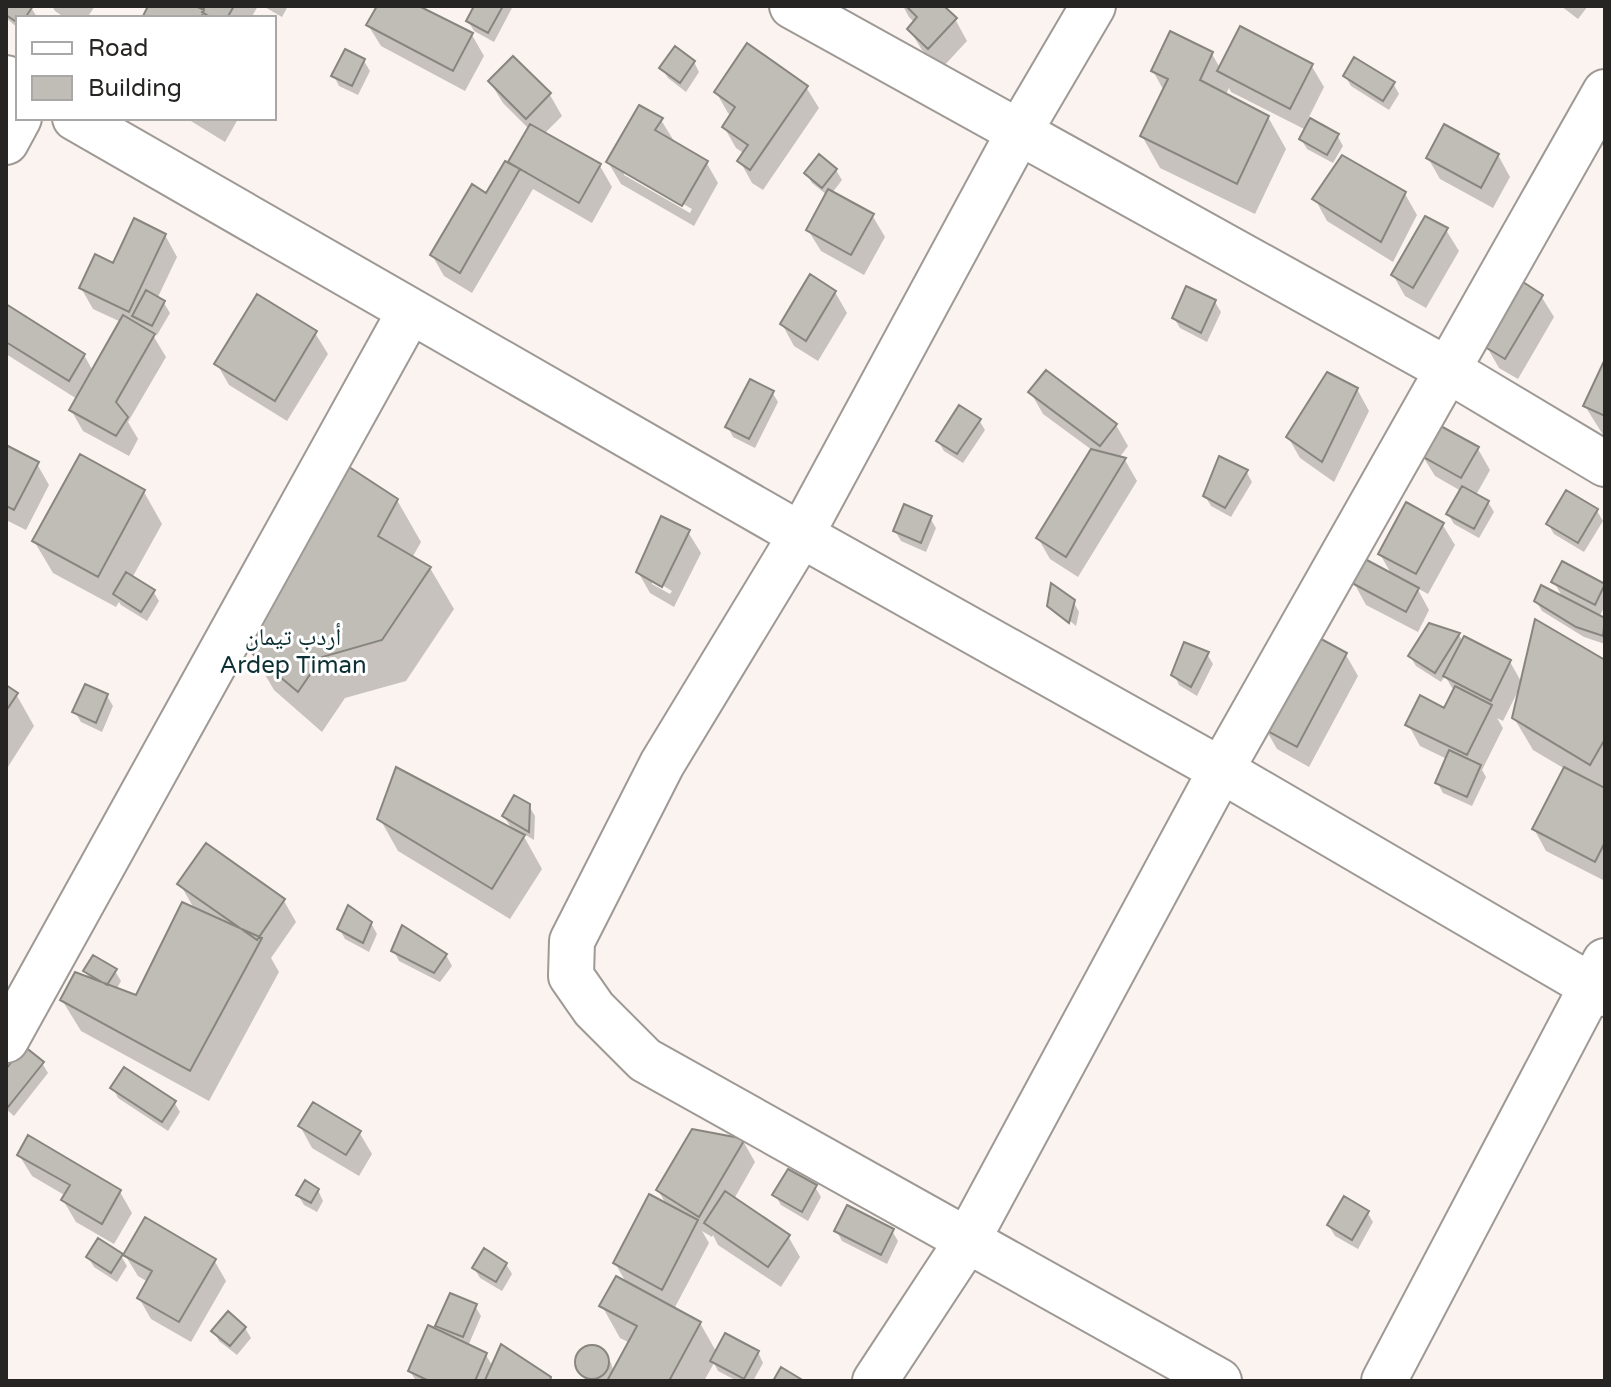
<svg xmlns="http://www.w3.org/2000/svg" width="1611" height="1387" viewBox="0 0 1611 1387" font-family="'Varela Round','Noto Naskh Arabic',sans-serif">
  <rect width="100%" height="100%" fill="#faf3ef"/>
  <path fill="#0003" fill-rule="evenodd" d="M6,6H30L37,17L18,18V28L6,18Z
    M52,6H95L87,18H65L55,11Z
    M150,6H191L204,12L208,6H258L251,18H145Z
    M263,6H288L282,17Z
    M379,6H415L472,35L484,56L465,91L381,46L368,25Z
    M476,6H513L494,42L474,31L468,21Z
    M903,6H941L955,19L967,41L941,69L922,50L909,29L915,23L909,17Z
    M1561,6H1588L1578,19Z
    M1212,54L1220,68L1311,65L1324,87L1308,119L1337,135L1343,146L1333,163L1307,149L1301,139L1306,130L1231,92L1229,88L1225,96L1268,117L1286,149L1255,214L1160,168L1142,136L1164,91L1153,71Z
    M513,59L550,95L562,116L544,134L600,166L612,187L592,223L533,189L472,293L444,276L432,255L487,196L509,165L529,129L503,103L490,82Z
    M364,61L370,71L358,95L339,86L334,76Z
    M694,62L699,72L686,92L668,78L662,68Z
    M1345,76L1393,83L1399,94L1389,110L1351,86Z
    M806,87L819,108L763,190L752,183L740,161L745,154L736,148L724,127L732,116L728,113L716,92Z
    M186,118H238V119L225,142Z
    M661,120L674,141L706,162L718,183L694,226L621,184L608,162ZM624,170L692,209L690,213L624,175Z
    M1498,155L1510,177L1493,208L1440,179L1428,158Z
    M836,170L842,180L832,193L872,215L885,237L864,275L821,251L808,230L827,195L812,183L806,173Z
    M1405,194L1417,215L1393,262L1327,221L1315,199Z
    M1446,230L1459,251L1426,308L1405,296L1393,275Z
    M165,235L177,257L157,299L164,303L170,313L157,335L151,332L166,357L128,422L138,439L129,456L83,431L71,410L77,399L6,354V306L84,355L93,371L121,322L93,309L81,288L114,265Z
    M835,292L847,313L818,361L794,346L782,324Z
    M1541,296L1554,317L1518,379L1499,368L1487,347Z
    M1215,302L1221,312L1207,342L1180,328L1174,318Z
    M315,333L328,354L287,421L229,385L217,364Z
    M1605,363V438L1585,406Z
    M1357,389L1369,411L1334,482L1300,458L1288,437Z
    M772,392L778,402L755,448L733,437L728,427Z
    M1031,393L1116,425L1128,446L1119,458L1125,460L1137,481L1078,577L1050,559L1038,538L1092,450L1043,414Z
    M979,420L985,430L963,463L944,451L938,441Z
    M6,448L37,464L49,485L26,530L6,520Z
    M1478,449L1490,470L1476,495L1488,502L1494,512L1479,538L1454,524L1448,514L1461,491L1435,476L1422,455Z
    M1246,471L1252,482L1231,517L1211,506L1205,496Z
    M144,492L162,524L132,578L153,591L159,601L147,621L121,605L119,602L116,607L53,573L34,541Z
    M397,500L421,542L412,558L430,568L454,609L406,681L345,698L322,732L274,690L250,649Z
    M1597,511L1603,521L1584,552L1554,534L1548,524Z
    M930,518L936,528L926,552L901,541L895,531Z
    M1442,524L1455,545L1428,594L1417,588L1429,610L1418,632L1366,605L1354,583L1393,577L1380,554Z
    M688,532L701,553L674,607L650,593L638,572ZM652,579L672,591L670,594L652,584Z
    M1563,563L1605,588V606L1599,617L1605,621V644L1584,637L1542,611L1536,601L1563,598L1554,582Z
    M1073,601L1079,612L1076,626L1053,607V611L1049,605Z
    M1430,625L1459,635L1463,642L1510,662L1522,683L1605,662V881L1546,851L1534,829L1565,769L1533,750L1514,718L1519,689L1503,721L1497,718L1503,728L1482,770L1486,777L1472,806L1443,793L1437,782L1447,759L1420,746L1408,724L1445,711L1454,691L1445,676L1441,682L1416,666L1410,656Z
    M1207,654L1213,664L1197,696L1179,685L1174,674Z
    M1346,655L1358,676L1309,767L1277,749L1265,728Z
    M6,688L16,694L34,726L6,770Z
    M107,696L113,706L102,732L81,722L75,712Z
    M529,806L535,816L534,840L522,833L542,869L510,919L398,851L380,819L513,831L504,816Z
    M207,846L284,901L296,922L271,958L279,972L209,1101L81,1031L62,1000L90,980L85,971H115L121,981L116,990L137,998L195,910L180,884Z
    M371,923L377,934L369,952L345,939L339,928Z
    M394,951L446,955L452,966L440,982L399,961Z
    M42,1063L48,1073L14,1116L6,1109V1072Z
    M113,1088L174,1102L180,1112L168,1131L118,1098Z
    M300,1126L359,1132L372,1154L359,1176L312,1148Z
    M743,1141L755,1162L734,1199L788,1236L800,1257L781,1287L718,1245L713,1235L712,1237L702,1231L709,1243L674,1309L700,1323L717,1353L758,1352L763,1363L753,1381H737L718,1371L714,1363L704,1381H587L577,1364V1360L582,1351L591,1346L601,1349L611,1363L614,1373L630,1343L620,1338L602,1306L627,1284L615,1263L667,1206L658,1190Z
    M19,1155L120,1192L132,1213L114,1244L76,1222L63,1200L66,1196L32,1176Z
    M815,1187L821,1197L808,1221L781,1205L775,1195Z
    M318,1190L323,1201L317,1212L304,1205L298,1195Z
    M1367,1212L1373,1222L1358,1249L1335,1236L1329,1226Z
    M836,1230L892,1231L898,1241L887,1264L842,1241Z
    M125,1255L214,1260L226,1281L191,1342L151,1319L139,1298L148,1282L138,1276Z
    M121,1256L127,1266L117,1282L94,1267L88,1257Z
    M506,1264L512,1274L502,1291L480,1278L474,1268Z
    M475,1306L481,1316L468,1346L486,1355L493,1367L550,1378L551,1381H416L410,1371L443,1334L438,1326Z
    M245,1328L251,1338L237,1355L219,1341L214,1331Z"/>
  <path fill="#c0bdb7" stroke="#88857f" stroke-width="2" d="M6,6H33L25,18H18V23L6,15Z
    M148,6H196L204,10L201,18H142Z
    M205,6H234L227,18H212L202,12Z
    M377,6H419L473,33L453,71L366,25Z
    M474,6H503L488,33L466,21Z
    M906,6H944L957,18L928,49L907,29L917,17Z
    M1240,26L1313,64L1290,109L1217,71Z
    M1170,31L1213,52L1200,80L1269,116L1237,184L1140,136L1168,79L1151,71Z
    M747,43L808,86L750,170L737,161L748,145L722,127L735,107L714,92Z
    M675,46L695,61L680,83L659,68Z
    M345,49L365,59L352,86L331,76Z
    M513,56L551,93L526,119L488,81Z
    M1354,57L1395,82L1383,101L1343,76Z
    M639,105L663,118L655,130L708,161L682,206L606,162Z
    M1310,118L1339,134L1327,155L1299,139Z
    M530,124L601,164L579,203L508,162Z
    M1444,124L1499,154L1481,188L1426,158Z
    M819,154L837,169L822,188L804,173Z
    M1342,155L1406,192L1381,242L1312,199Z
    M505,161L520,169L460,273L430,255L472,184L486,193Z
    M828,189L874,214L851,255L806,230Z
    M1425,216L1448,228L1413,288L1391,275Z
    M134,218L166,234L129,312L79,288L95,254L113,263Z
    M810,274L836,291L806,341L780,324Z
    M1523,282L1543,295L1505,359L1485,347Z
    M1186,286L1216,300L1201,333L1172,318Z
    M146,290L165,301L152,326L132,316Z
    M257,294L317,331L275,401L214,364Z
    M6,304L85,354L69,381L6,342Z
    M123,315L155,334L116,402L128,417L116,436L69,410Z
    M1605,359V416L1583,406Z
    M1046,370L1117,424L1100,446L1028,392Z
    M1327,372L1358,388L1322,462L1286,437Z
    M750,379L774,391L749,439L725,427Z
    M959,405L981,419L957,454L936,441Z
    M1437,424L1479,447L1461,478L1420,455Z
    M6,445L39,462L14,510L6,506Z
    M1091,449L1126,458L1066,557L1036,538Z
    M80,454L145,490L98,577L32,541Z
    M1219,456L1248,470L1225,508L1203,496Z
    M343,463L398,499L378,536L431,567L382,640L322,657L298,692L247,649Z
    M1462,486L1489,501L1474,529L1446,514Z
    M1566,490L1598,509L1578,543L1546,524Z
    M1406,502L1444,523L1416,574L1378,554Z
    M904,504L932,516L921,543L893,531Z
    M661,516L690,530L662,587L636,572Z
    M1365,559L1419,588L1406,612L1352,583Z
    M1562,561L1605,584L1595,605L1551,582Z
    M126,572L155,590L141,612L113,594Z
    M1051,583L1075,600L1069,623L1047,606Z
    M1541,585L1605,618L1603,636L1576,627L1534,601Z
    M1535,619L1605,660V739L1590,765L1512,718Z
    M1429,623L1460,633L1435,673L1408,656Z
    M1312,634L1347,653L1297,747L1262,728Z
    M1464,636L1511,660L1491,701L1443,676Z
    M1184,642L1209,652L1191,687L1171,675Z
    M85,684L108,694L96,723L72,712Z
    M6,685L18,693L6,711Z
    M1455,686L1492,705L1467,755L1405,725L1420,695L1444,708Z
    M1449,750L1481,765L1467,797L1435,783Z
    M396,767L525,835L492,889L377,819Z
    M1564,767L1605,788V842L1595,862L1532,829Z
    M514,795L530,804L529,832L502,816Z
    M206,843L285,899L257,940L177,884Z
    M182,902L262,938L190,1071L60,1000L75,972L136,995Z
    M348,905L372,922L363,943L337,929Z
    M402,925L447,954L434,973L391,951Z
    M93,955L117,969L107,985L83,971Z
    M24,1046L44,1062L8,1107L6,1105V1069Z
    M124,1067L176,1101L162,1122L110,1088Z
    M313,1102L361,1131L346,1155L298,1126Z
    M692,1129L745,1139L699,1217L656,1190Z
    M28,1135L121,1190L102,1224L61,1200L70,1185L17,1155Z
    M788,1169L817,1185L802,1212L772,1195Z
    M305,1180L319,1189L311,1203L296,1195Z
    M725,1191L790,1235L768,1267L704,1223Z
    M649,1194L698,1220L662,1290L613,1263Z
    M1344,1196L1369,1211L1352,1240L1327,1225Z
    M847,1205L894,1229L881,1255L834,1231Z
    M145,1217L216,1259L179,1322L137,1298L152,1271L123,1255Z
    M98,1238L123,1254L111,1273L86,1257Z
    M484,1248L507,1263L496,1282L472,1268Z
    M616,1276L701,1322L669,1381H607L637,1326L599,1306Z
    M450,1293L477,1304L463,1337L435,1326Z
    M228,1311L246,1327L230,1346L211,1331Z
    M428,1325L487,1353L475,1381H429L408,1371Z
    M725,1333L759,1351L744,1379L710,1361Z
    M501,1344L551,1377L550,1381H487L485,1380Z
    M575 1362a17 17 0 1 1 34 0a17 17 0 1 1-34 0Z
    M781,1367L804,1381H773Z"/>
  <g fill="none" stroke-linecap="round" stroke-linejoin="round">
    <g stroke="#9f9995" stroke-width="48">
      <path id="minor" d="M792,6L1448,370L1605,464
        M1093,6L1019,132L801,535L662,764L572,941L571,976L594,1009L645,1060L1219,1381
        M6,78L18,85
        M75,118L801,535L1221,770L1605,994
        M6,142L19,118
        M6,1040L410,311
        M875,1381L967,1241L1221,770L1605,92
        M1384,1381L1605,961"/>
    </g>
    <use href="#minor" stroke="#fff" stroke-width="44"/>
  </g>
  <g text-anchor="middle" stroke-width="6" stroke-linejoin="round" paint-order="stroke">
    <g font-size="24" fill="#0d3034" stroke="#fff">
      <text x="293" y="645">أردب تيمان<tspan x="293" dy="28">Ardep Timan</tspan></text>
    </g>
  </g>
  <rect width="1611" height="1387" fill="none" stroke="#272523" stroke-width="16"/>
  <rect x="16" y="16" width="260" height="104" fill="#ffffff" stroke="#a9a8a7" stroke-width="2"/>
  <rect x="32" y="42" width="40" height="12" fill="#ffffff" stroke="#a9a8a7" stroke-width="2"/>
  <text x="88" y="56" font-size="24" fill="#272523">Road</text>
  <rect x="32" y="76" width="40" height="24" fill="#c0bdb7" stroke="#a9a8a7" stroke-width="2"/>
  <text x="88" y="96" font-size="24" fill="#272523">Building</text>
</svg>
